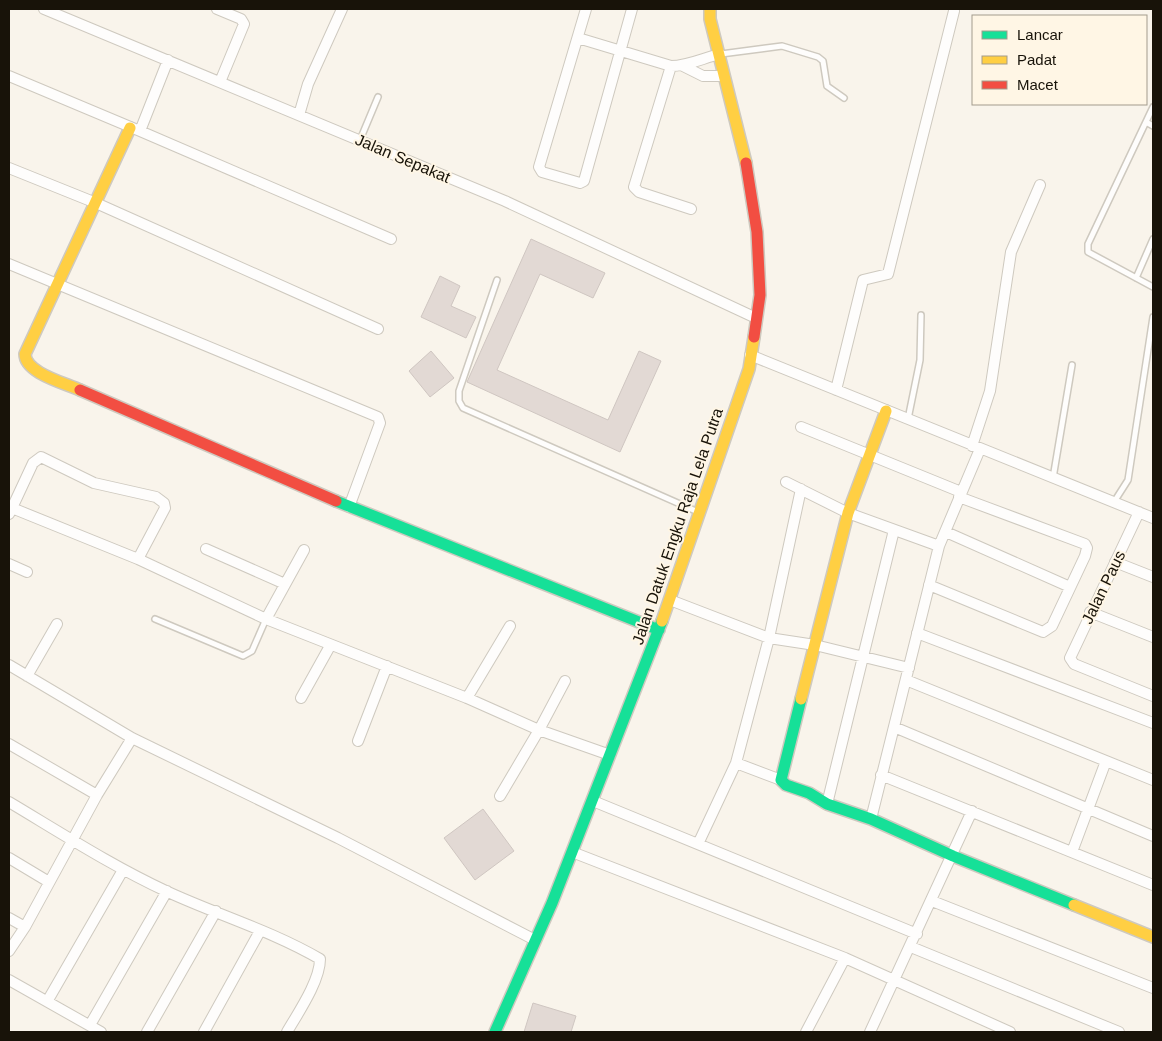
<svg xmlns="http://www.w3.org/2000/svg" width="1162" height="1041" viewBox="0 0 1162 1041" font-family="Helvetica,sans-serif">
  <rect width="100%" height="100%" fill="#f9f4eb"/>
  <path fill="#e2d9d4" stroke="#cfc6c1" d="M531,239L605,273L593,298L540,274L497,370L608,420L639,351L661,361L620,452L467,382Z
    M440,276L460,286L451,306L476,317L466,338L421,317Z
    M431,351L454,378L430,397L409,371Z
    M483,809L514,851L475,880L444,838Z
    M533,1003L576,1016L571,1032H524Z"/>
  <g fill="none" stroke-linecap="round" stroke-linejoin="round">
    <g stroke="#cec9bf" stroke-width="8">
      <path id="lane" d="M721,54L782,46L818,57L823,61L827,86L844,98
        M1153,107L1088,244V252L1153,287
        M1146,122L1153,126
        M360,140L378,97
        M1136,278L1153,239
        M497,280L459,391V401L463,408L698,512
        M908,419L920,360L921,315
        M1053,478L1072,365
        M1114,502L1128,480L1153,317
        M155,619L243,656L252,651L266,619"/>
    </g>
    <g stroke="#cec9bf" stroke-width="12">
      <path id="street" d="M44,9L505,201L756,318
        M217,9L241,19L244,24L220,82
        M586,9L539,167L542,172L580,183L584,181L632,9
        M578,38L671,66C688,66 703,58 720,54
        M671,66L634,187L639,192L691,209
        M683,66L703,76H724
        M9,76L140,131L168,60
        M299,115L308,84L342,9
        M140,131L391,239
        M9,168L96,203L378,329
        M9,264L378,417L380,423L349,507
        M750,355L1153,518
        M836,390L863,280L888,274L954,11
        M801,427L961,492
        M972,446L990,391L1011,252L1040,185
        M786,482L848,513L939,546
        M9,507L12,508L33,463L41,457L94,483L156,497L164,503L165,508L138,559
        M1139,512L1070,658L1074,664L1153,696
        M9,514L12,508L138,559L266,619L467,698L539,730L610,755
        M946,532L1070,587
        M206,549L285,584
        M1115,562L1153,577
        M9,564L27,572
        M929,585L1043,632L1052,626L1085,556L1087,548L1085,544L959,497
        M670,600L769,638L815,645L909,668
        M1090,612L1153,637
        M266,619L304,550
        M917,633L1153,723
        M9,665L132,738L338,838L535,940
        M27,676L57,624
        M906,680L1153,780
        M301,698L330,646
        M467,698L510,626
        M894,727L1153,836
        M358,741L387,666
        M9,744L97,795
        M736,763L781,780
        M881,775L1153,885
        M500,796L539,730L565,681
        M593,801L917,934
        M9,802C61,833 112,866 168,892C218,915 272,931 320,959C320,981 298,1013 287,1032
        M827,804L894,530
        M871,819L939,546L980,449
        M698,844L736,763L769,638L801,489
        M572,852L845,958L1010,1032
        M1072,852L1106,761
        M9,858L49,882
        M932,901L1153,988
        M9,918L25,927
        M911,947L1119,1032
        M9,951L25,927L97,795L132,738
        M9,980L101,1032
        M48,1000L123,870
        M90,1025L167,891
        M147,1032L216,911
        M204,1032L260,931
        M806,1032L845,958
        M870,1032L972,811"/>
    </g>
    <g stroke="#cec9bf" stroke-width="14">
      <path id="fast" d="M336,501L659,630
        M801,699L781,780L786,785L809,793L827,804L871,819L953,856L1074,905
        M495,1032L552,903L662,621"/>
    </g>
    <g stroke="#cec9bf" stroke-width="14">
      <path id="slow" d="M710,9V19L746,163
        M80,390C65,383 25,373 25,354L130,128
        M662,621L749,369L754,337
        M801,699L848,513L886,411
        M1074,905L1153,937"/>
    </g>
    <g stroke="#cec9bf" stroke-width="14">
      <path id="jam" d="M746,163L757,232L760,295L754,337
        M80,390L336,501"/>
    </g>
    <use href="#lane" stroke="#fefdfc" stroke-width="5"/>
    <use href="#street" stroke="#fefdfc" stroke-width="10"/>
    <use href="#fast" stroke="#16e098" stroke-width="11"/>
    <use href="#slow" stroke="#ffcf43" stroke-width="11"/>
    <use href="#jam" stroke="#f24e42" stroke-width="11"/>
  </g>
  <g text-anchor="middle" stroke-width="4" stroke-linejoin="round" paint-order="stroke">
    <g font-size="16" fill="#181309" stroke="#fff6e5">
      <text transform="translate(403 158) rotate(23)" y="6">Jalan Sepakat</text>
      <text transform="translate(677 526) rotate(-71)" y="6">Jalan Datuk Engku Raja Lela Putra</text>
      <text transform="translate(1103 587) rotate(-64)" y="6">Jalan Paus</text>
    </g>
  </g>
  <rect width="1162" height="1041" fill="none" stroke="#181309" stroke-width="20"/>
  <rect x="972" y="15" width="175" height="90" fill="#fff6e5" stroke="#a39b8d"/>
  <rect x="982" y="31" width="25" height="8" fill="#16e098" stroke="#a39b8d"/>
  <text x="1017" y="40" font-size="15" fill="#181309">Lancar</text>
  <rect x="982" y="56" width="25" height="8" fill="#ffcf43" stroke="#a39b8d"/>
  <text x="1017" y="65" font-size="15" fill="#181309">Padat</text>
  <rect x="982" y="81" width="25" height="8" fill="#f24e42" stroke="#a39b8d"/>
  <text x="1017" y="90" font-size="15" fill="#181309">Macet</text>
</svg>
